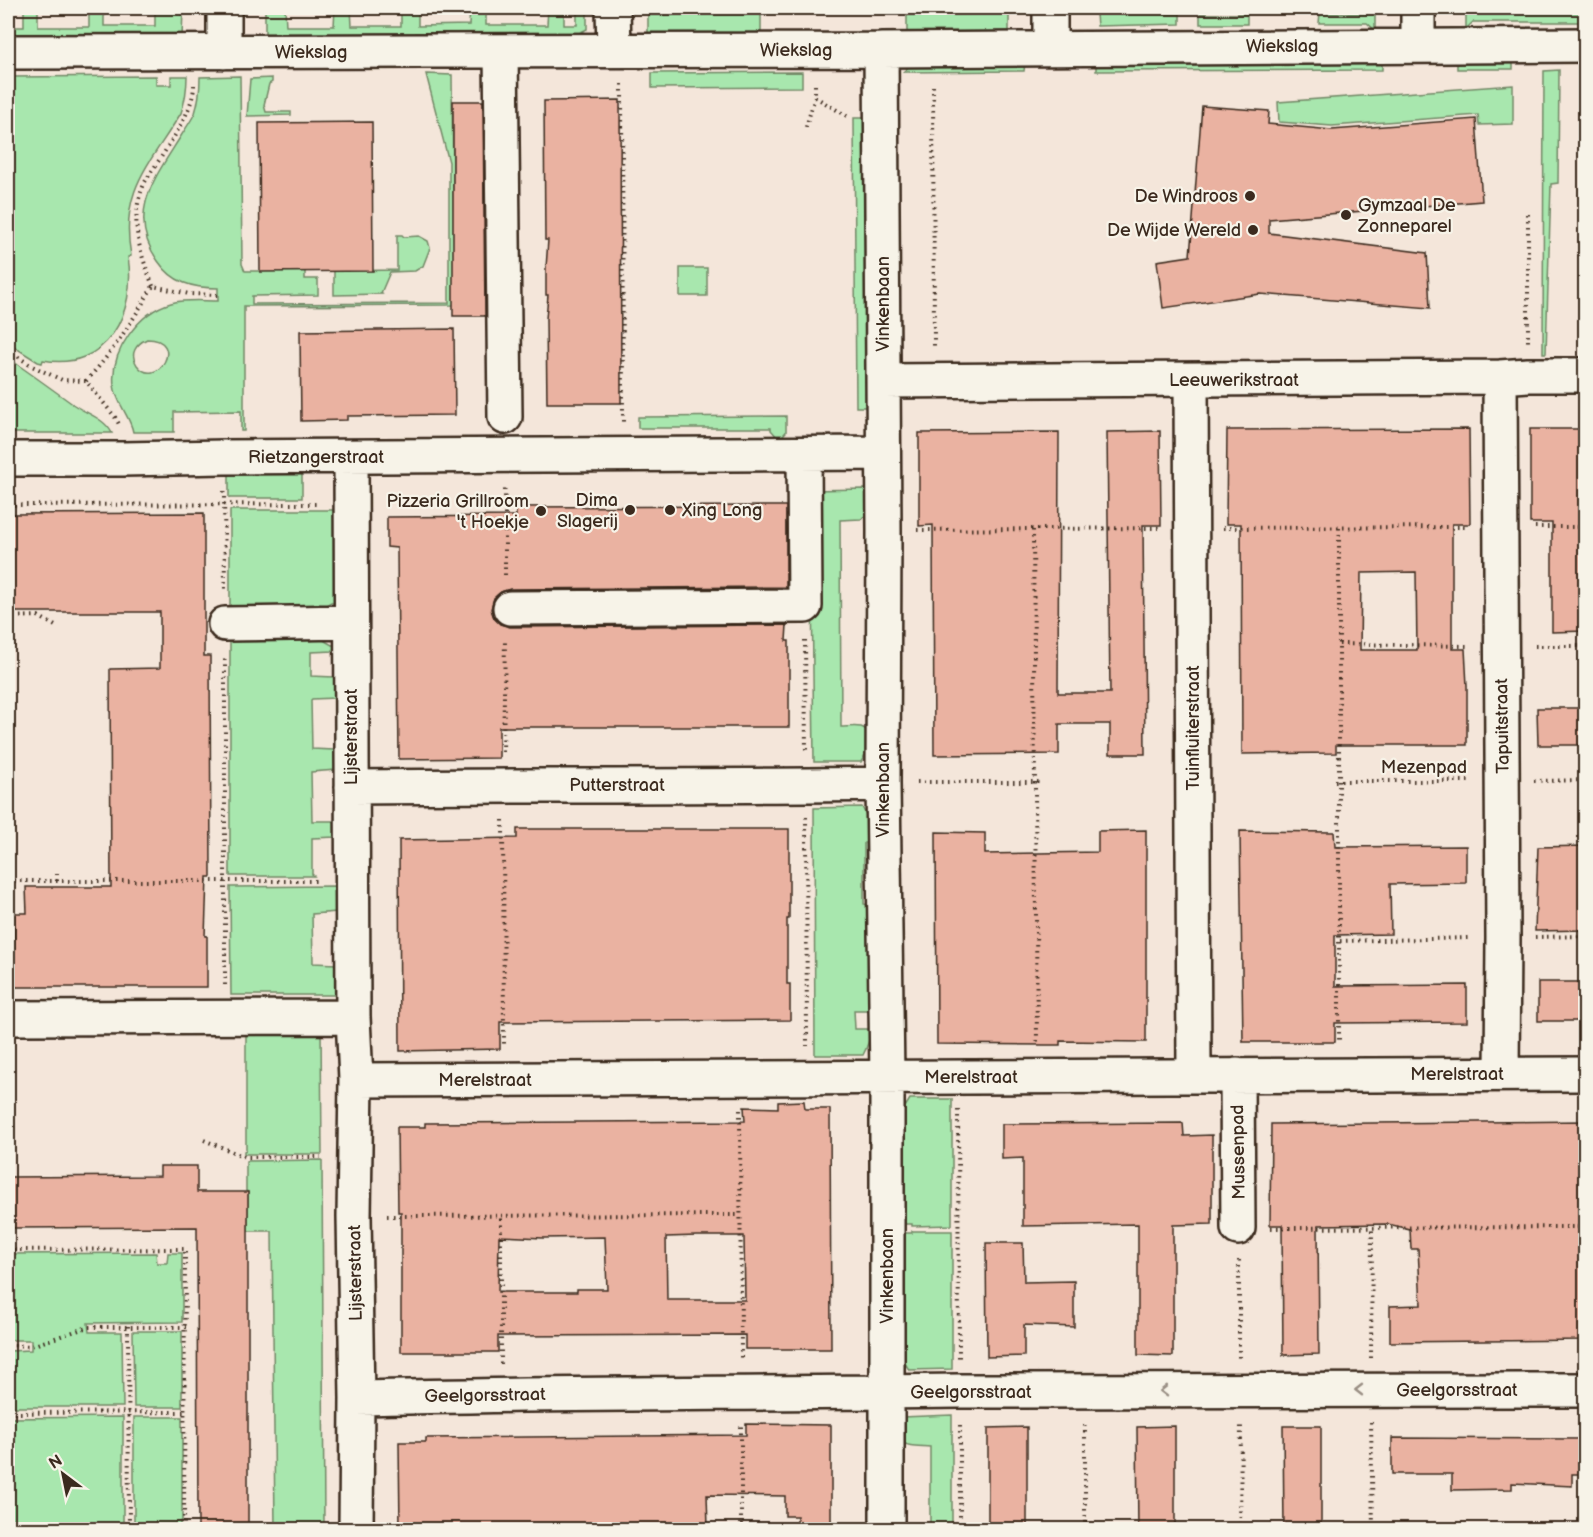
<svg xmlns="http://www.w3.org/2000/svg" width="1593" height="1537" viewBox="0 0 1593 1537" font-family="'Balsamiq Sans',sans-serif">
  <rect width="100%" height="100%" fill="#f4e6da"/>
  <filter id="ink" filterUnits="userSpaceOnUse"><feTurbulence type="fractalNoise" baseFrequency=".0167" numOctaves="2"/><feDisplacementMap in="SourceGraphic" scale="12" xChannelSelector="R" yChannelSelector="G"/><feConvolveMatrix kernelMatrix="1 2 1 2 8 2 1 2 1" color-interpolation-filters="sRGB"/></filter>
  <g filter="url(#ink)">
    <path fill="#a8e7ae" stroke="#728866" stroke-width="1.5" fill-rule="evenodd" d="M24,8H38V27H89V8H104V26H155V8H183L182,38L8,39V27H24Z
      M265,8H285L286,26H334L335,8H351L352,26H401V8H418V26L469,25L470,8H486V25H547L548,8H564V25H577V8H587V29L573,36L265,37Z
      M1466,12H1585V22H1473L1466,29Z
      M1320,13H1375V30L1367,23H1319Z
      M761,14V36H648V15Z
      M1009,14V35H907V15Z
      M1096,14H1180V24L1097,26Z
      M1200,14H1247V24H1200Z
      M1457,60H1513V69H1457Z
      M1382,61V70L1096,71V62Z
      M1025,63L1024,71L903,72L911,65Z
      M1559,70L1558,183L1551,184L1546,353H1543L1544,71Z
      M802,72V87L652,88V73Z
      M426,74L452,75L454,305L244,306V431H241V411L174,412V432H133C130,416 116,403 114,385C110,351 139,312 171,303C187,299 202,301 218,301V288C192,288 173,283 158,261C125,214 156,176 181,136C186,128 191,121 195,113C199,101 200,89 200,77L240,76L242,264L245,271H305V279H318V295L252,296V304L449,303V162ZM147,339C187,339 157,391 137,365C129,354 136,344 147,339Z
      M156,76V85H171V76H187C187,89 185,101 181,113C150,164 119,190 131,256L128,257C137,312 107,372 43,360L42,363L38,362L8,343V77Z
      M272,78V82L269,84L264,105L266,112H291V115L247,116L250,79Z
      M1513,85V124L1479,125L1478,115L1332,126L1279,122L1278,102Z
      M854,118H866L867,407H856Z
      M397,235H402L404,237L419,236L428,241L430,248L423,266L415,271L390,272L381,293L382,294L334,295V271L397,270Z
      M680,268H707V296H680Z
      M8,358C30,373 52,389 74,405C87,414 104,418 112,433H8Z
      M786,416V432L779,439L771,430V428H638V417Z
      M302,472V498H229V473Z
      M866,489L868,497L867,515L861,519L840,520L841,727C847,727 855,726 861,727C875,731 866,754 861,762H814L811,490Z
      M230,510H335L336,602H331L316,611H230Z
      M230,636H316L332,645H336L334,651L311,652V676L334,677L336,679L335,698L312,699L311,700L312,749L334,750L336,752V770L311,772L312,821H334L336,822V837L312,838V874L314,876H230Z
      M862,807L869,821V843H864V904L869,905L870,1010H854L855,1029H870C870,1039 868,1046 863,1055H815L814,808Z
      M336,886L337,912L312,914L313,963L336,964L338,995H231L230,887Z
      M246,1030H321L322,1154H244V1151L246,1150Z
      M910,1099H952V1225L912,1226V1224H901L902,1112Z
      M322,1160L324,1529H275L272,1231H248V1192L246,1191V1161Z
      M912,1231H952V1369L909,1370L902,1358L901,1233H912Z
      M156,1253L157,1263H167L168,1253H182V1322L88,1323L89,1332H122L123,1407H8V1351L31,1350V1340H8V1254Z
      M133,1331H182V1407H134Z
      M952,1415V1529H930V1447C899,1445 902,1448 902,1417Z
      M123,1417V1529H8V1418Z
      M134,1417H182V1521L180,1522V1529H134Z"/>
    <path fill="#eab2a1" stroke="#3b2a1e" stroke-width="1.5" fill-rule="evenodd" d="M620,100L621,403H547L546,319L548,295H546V268L548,240H545L544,101Z
      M453,101H483L485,316H453Z
      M1202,106L1269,111L1268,124L1332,130L1476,119L1482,201L1269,219V233L1427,253L1430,308L1260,294L1163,308L1157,261L1190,256Z
      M372,122L373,271L260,272L259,123Z
      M454,329L455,415L347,416V420L301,421L300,331Z
      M1469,429L1470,524H1452V649H1465L1467,686V745H1336V753L1242,754L1241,524H1226L1227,430ZM1416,572L1417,650H1360L1361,573Z
      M1530,429H1586V631L1552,632V523H1530Z
      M1160,431L1161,525H1143L1145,754H1110V724H1059V754L934,755L933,525L919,526V433L1059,432L1058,693H1110L1107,432Z
      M786,506V587L510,589L501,592L494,598L491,609L494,618L500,624L510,627L787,625L786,641H789V727H499V758L399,759L397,548L387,547V517L516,516V507Z
      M204,513V656H210L211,877H207L205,936H207V987H14V913H27L26,887H111L110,669L160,668V612H8V514Z
      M1537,708H1586V745H1538Z
      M517,829H789V919H787V984H790V1020L500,1022V1049L400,1051L399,840L517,838Z
      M1146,830V1042L1060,1041V1045H1045L937,1044L936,832L985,833V854L1098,852V831Z
      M1240,831L1334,832L1335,847L1466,846V883L1390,884L1391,934L1335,935V986L1467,985V1022L1335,1023V1042H1243Z
      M1586,846V930L1535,931L1538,847Z
      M1538,982H1586V1021H1538Z
      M804,1101L805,1109H830L831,1349H745V1335L498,1336V1352H401V1212H398L397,1127H425V1123L745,1121L744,1107L778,1108V1102ZM499,1236L543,1238L605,1237L607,1289H577V1292H498ZM697,1236H744L745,1300H667L666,1237Z
      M1586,1121V1340L1390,1342V1306L1421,1305L1418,1249H1411L1410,1229L1388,1224L1318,1225L1319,1354L1283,1355L1282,1225H1270L1271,1124Z
      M1183,1123L1184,1136L1212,1135V1224L1173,1225V1356L1138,1355V1224L1023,1226V1158L1002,1159V1124Z
      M160,1166H197V1192H248V1530H198L197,1227L8,1228V1177L160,1176Z
      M986,1243H1023L1024,1282L1074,1281V1327L1024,1325V1356L987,1357Z
      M746,1424L831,1425V1530H797V1516H785V1496L707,1495L708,1527L506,1529L400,1528L399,1442H426V1438L746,1435Z
      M1175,1426V1530H1138L1137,1427Z
      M1283,1426H1321V1530H1284Z
      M1027,1427V1530H988V1428Z
      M1392,1438L1586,1439V1474H1572V1486L1512,1483V1489L1452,1490V1474H1392Z"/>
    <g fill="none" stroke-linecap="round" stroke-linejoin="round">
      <g stroke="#3b2a1e" stroke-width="38">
        <path id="minor" d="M613,8L614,50
          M1050,8V48
          M1418,46V8
          M881,50L884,531L883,784L887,1077V1530
          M501,51L505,417
          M8,52L881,50L1586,45
          M224,52V8
          M1500,377L1503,937L1502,1074
          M1191,380L1194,1075
          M883,381L1500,377L1528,375H1586
          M351,458L353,1017L356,1080L354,1216L357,1398L356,1530
          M8,459H123L224,457L883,453
          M510,608L805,606L804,454
          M225,624L350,622
          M352,787C529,785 706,787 883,784
          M8,1018L353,1017
          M1237,1075L1238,1228
          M356,1080L1586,1074
          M357,1398C557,1393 758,1394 959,1391L1586,1390"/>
      </g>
      <path stroke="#3b2a1e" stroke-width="4" stroke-dasharray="1.5 4.5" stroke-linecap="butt" d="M647,9L894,8
        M622,84L623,422
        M815,85V97L847,116
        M933,86L934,349
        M806,127L815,97
        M1528,214V342
        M153,286C139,250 128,219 145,182C160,157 194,114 194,85
        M8,350L32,366L62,380L86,381L115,417L120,426
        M86,381C113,352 133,320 153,286L189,294L218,295
        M224,491L225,592
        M8,505L318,504
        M1535,527H1586
        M1223,528L1468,527
        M1339,528V1043
        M917,530L1159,528
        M1033,530L1037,1045
        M505,575V487
        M8,617L38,616L57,627
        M805,640L806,752
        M1339,644L1468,646
        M1535,646H1586
        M8,660L9,985
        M503,752L505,640
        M1335,781H1470
        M1534,781L1586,780
        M917,782H1041
        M806,817L807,1046
        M503,820L504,1046
        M8,881H319
        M57,881V874
        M1535,937L1586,936
        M1340,941L1471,938
        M225,985V656
        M740,1110L741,1361
        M958,1110L959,1358
        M204,1140L245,1157H321
        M387,1216L740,1215
        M1271,1228L1586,1227
        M8,1250L185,1249L184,1530
        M1239,1260V1358
        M128,1326L129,1530
        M8,1345L31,1346L88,1327H186
        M1371,1358L1372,1228
        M501,1364V1216
        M8,1413L185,1412
        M1371,1422L1373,1530
        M960,1425V1530
        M1085,1425V1530
        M741,1530V1425
        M1240,1530L1241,1422"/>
      <use href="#minor" stroke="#f7f3e8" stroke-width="33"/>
    </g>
    <defs><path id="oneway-chevron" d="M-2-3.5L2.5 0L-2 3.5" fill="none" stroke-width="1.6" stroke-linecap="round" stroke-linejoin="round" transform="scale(1.5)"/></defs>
    <g stroke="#998e83">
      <use href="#oneway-chevron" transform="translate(1359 1390) rotate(-180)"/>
      <use href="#oneway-chevron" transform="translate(1164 1391) rotate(179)"/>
    </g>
  </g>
  <g fill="#3b2a1e" stroke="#f7f3e8" stroke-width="2">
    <circle cx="1250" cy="196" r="6"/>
    <circle cx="1346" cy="215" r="6"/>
    <circle cx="1253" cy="230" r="6"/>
    <circle cx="630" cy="510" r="6"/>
    <circle cx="670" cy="510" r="6"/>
    <circle cx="541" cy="511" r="6"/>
  </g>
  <g text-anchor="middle" stroke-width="4.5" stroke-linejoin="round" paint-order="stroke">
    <g font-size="18" fill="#3b2a1e" stroke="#f7f3e8">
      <text x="1282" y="52">Wiekslag</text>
      <text x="796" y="56">Wiekslag</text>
      <text x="311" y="58">Wiekslag</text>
      <text transform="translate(883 304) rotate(-90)" y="6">Vinkenbaan</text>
      <text x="1234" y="386">Leeuwerikstraat</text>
      <text x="316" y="463">Rietzangerstraat</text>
      <text transform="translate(1502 726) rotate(-91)" y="6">Tapuitstraat</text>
      <text transform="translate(1193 728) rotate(-90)" y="6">Tuinfluiterstraat</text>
      <text transform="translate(351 737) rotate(-90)" y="6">Lijsterstraat</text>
      <text x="1424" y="773">Mezenpad</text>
      <text x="617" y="791">Putterstraat</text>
      <text transform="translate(883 790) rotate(-90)" y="6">Vinkenbaan</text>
      <text x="1457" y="1080">Merelstraat</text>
      <text x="971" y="1083">Merelstraat</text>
      <text x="485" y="1086">Merelstraat</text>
      <text transform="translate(1238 1152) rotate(-91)" y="6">Mussenpad</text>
      <text transform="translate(355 1273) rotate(-91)" y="6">Lijsterstraat</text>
      <text transform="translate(887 1276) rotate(-90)" y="6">Vinkenbaan</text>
      <text x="1457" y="1396">Geelgorsstraat</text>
      <text x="971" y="1398">Geelgorsstraat</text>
      <text transform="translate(485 1395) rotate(-1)" y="6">Geelgorsstraat</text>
    </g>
    <g font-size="18" fill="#3b2a1e" stroke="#f7f3e8" text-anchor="end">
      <text x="1238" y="202">De Windroos</text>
      <text x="1358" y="211" text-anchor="start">Gymzaal De<tspan x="1358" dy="21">Zonneparel</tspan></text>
      <text x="1241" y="236">De Wijde Wereld</text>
      <text x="618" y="506">Dima<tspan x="618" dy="21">Slagerij</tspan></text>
      <text x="529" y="507">Pizzeria Grillroom<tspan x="529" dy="21">'t Hoekje</tspan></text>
      <text x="682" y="516" text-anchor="start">Xing Long</text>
    </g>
  </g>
  <rect width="1593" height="1537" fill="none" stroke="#f7f3e8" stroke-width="30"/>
  <rect x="15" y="15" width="1563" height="1507" fill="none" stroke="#3b2a1e" stroke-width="2" filter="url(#ink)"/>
  <g transform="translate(63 1474) rotate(328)" stroke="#f7f3e8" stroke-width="4.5" paint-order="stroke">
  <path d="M0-4.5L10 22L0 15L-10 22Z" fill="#3b2a1e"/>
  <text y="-9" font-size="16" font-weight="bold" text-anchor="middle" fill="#3b2a1e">N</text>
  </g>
</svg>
